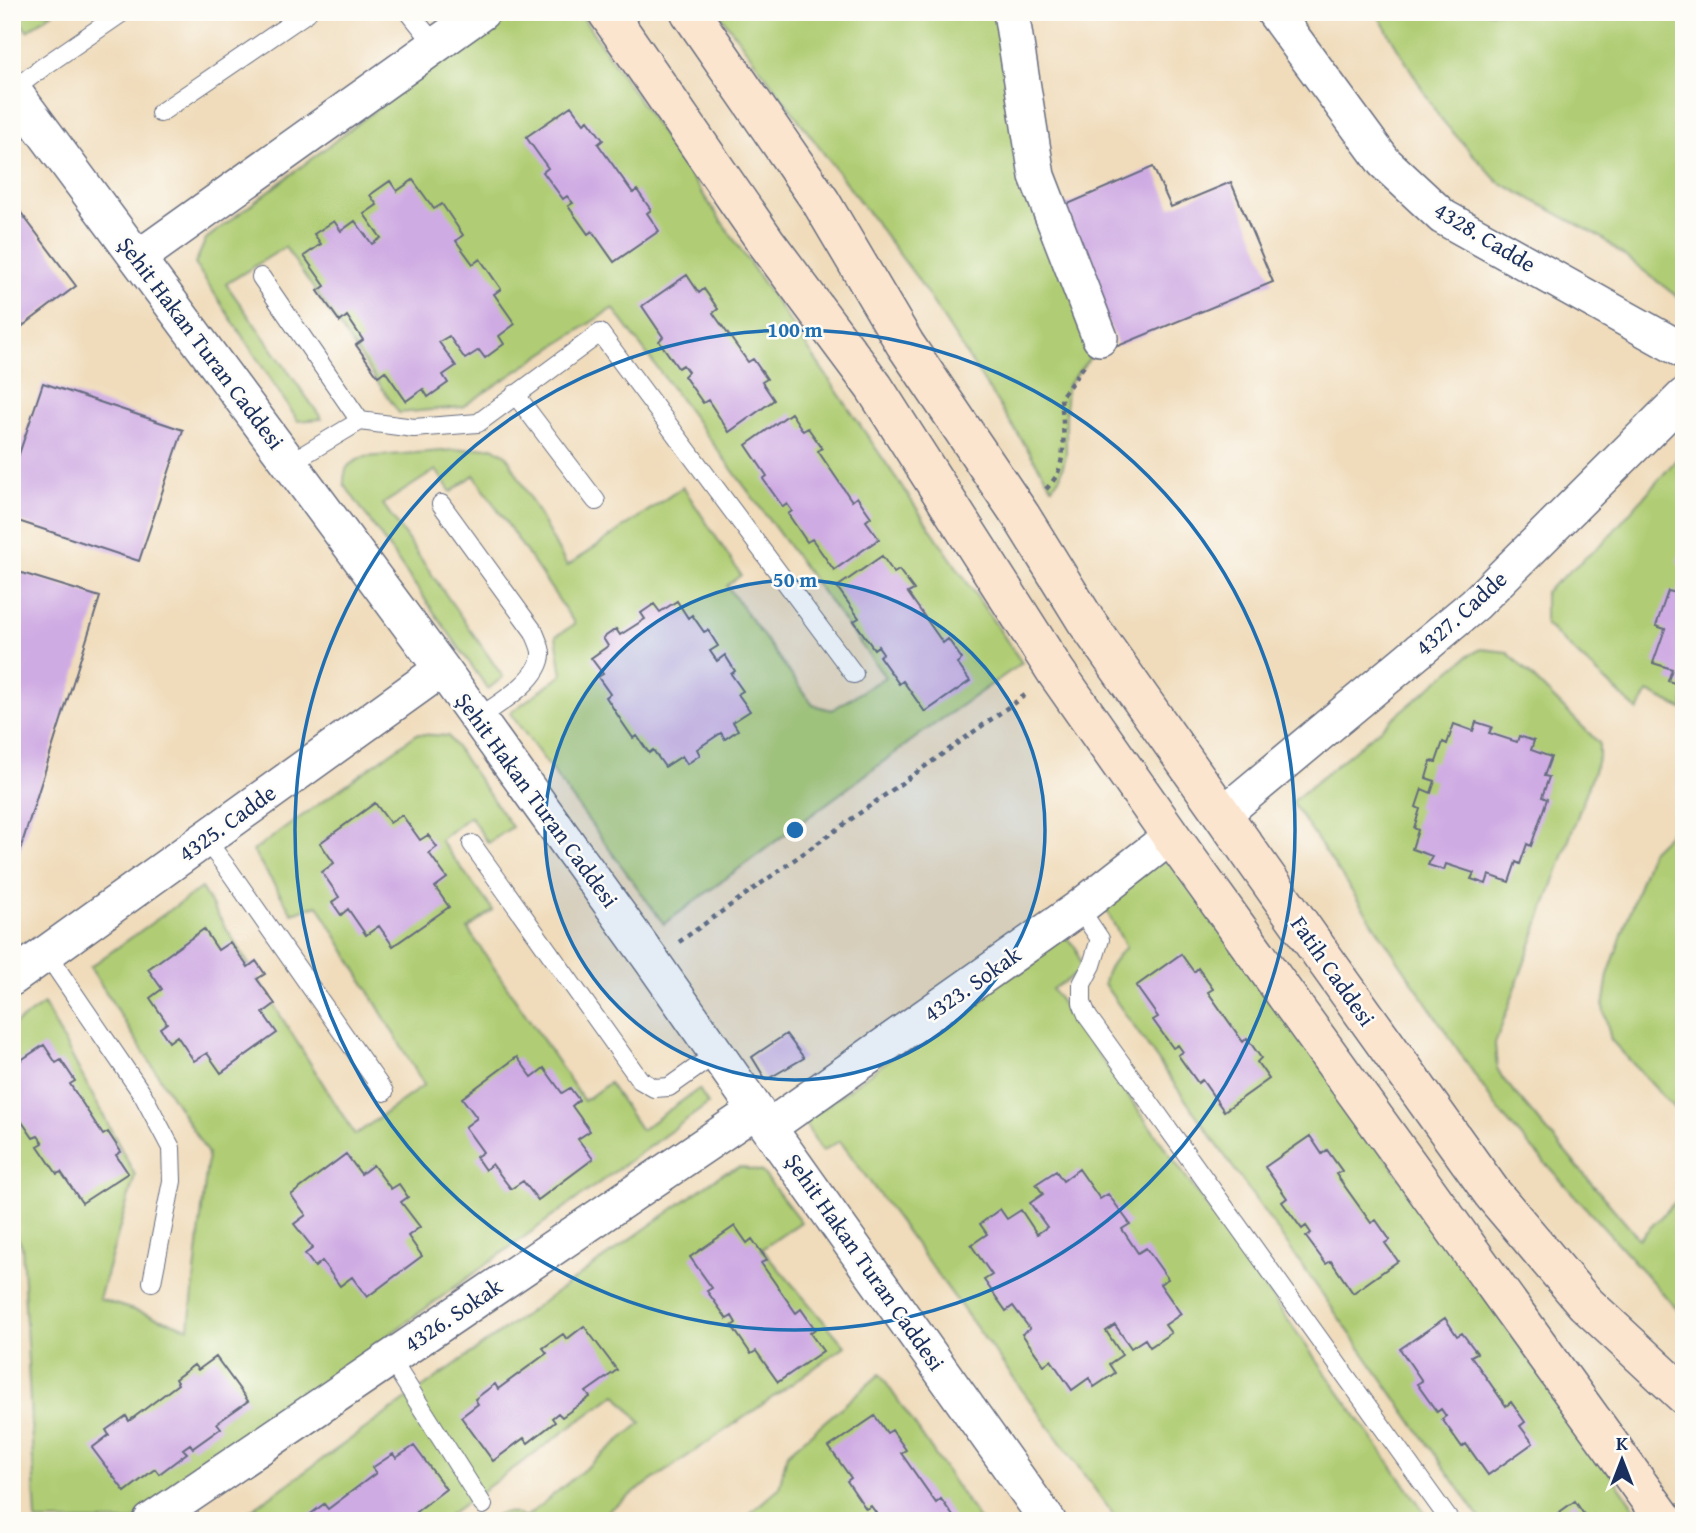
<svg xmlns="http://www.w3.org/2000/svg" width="1696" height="1533" viewBox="0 0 1696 1533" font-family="'Gentium Book Plus',serif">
  <rect width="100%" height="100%" fill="#fdfcf7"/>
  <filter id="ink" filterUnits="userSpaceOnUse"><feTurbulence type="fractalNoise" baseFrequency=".0143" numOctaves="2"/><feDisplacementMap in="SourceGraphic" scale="14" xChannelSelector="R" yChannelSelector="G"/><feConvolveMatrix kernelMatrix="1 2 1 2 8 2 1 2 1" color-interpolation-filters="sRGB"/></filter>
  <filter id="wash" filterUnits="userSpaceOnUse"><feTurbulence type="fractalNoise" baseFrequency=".00686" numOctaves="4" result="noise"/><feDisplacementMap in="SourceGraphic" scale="28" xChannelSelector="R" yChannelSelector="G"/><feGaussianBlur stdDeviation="1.57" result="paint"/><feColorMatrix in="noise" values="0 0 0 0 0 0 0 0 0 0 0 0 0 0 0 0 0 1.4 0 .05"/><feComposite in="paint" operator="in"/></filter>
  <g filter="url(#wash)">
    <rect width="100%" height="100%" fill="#f0dcbb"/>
    <path fill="#b0cd74" stroke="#667e69" stroke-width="2" d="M14,12H54L27,31Z
      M511,12H579L1022,663L922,733L664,924L510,713L562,675L556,636L575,624L474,475L451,492L436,470L383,504L503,677L488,689L344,484C344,466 348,464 364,457L493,447L507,456L567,566L683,487L741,575L727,586L813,705L832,710L885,677L613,308L462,407L399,413L285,247L226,284L322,419L298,421L195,264L206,239L382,105Z
      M718,12H1001L1094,353L1067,386L1066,400V455L1060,477L1052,487L917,278Z
      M1376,12H1684V302L1599,236L1497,181L1439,117Z
      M1684,451V710L1648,692L1638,711L1545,624V592L1605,541Z
      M1481,649L1507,652L1599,743V757L1495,1044L1497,1068L1503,1079L1639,1239L1684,1193V1317L1501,1114L1292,802L1468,656Z
      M417,734L448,736L512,827L488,843L470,816L440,840L493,910L468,929L584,1101L609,1083L641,1130L699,1089L708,1104L132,1521H36L22,1246L12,1227V1026L44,1004L135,1175L99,1299L189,1328L208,1154L90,967L201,888L355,1135L424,1085L318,905L292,913L253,851Z
      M1684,821V1119L1611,1040L1603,1007L1608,975L1651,851L1681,822Z
      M1171,854L1644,1521H1482L1104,984C1106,968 1115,958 1126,947L1103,904Z
      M1062,933L1076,948L1082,971L1052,989L1431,1521H1118L840,1141L822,1151L804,1122Z
      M740,1167L762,1172L801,1222L762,1249L845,1346L749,1414L606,1512V1521H486C500,1510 508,1511 526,1517L641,1423L616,1394L441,1521H236L722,1174Z
      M880,1374L980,1521H741L779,1488L787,1454Z"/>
    <g id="blocks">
      <path fill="#cfabe3" d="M571,106L584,123L588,120L603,140L598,144L633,193L637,190L651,210L647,213L659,231L614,262L592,231L588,234L568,206L573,203L567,196L563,199L543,172L548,168L526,137Z
        M1153,167L1171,207L1231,182L1273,282L1118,346L1061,207Z
        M413,180L434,209L442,204L463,235L456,241L473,264L480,259L501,289L494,294L515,324L499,336L504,344L485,358L479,350L465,359L449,336L439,342L456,366L443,375L448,383L428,397L423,389L406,401L385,371L378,376L356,345L363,340L347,316L340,322L318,291L325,286L304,256L321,244L314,234L334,221L341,231L355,221L372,244L381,238L364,214L377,205L370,195L390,181L397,191Z
        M16,206L76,286L12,334V208Z
        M687,275L699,293L704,289L718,309L713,313L748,362L753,359L767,379L762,382L774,400L729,432L708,400L703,403L684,376L688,372L683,365L678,368L659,341L663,337L642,306Z
        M43,383L183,430L139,561L12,519V475Z
        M791,413L803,431L808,428L822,448L818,451L852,501L857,497L871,517L866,521L879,539L834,570L812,539L807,542L788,514L792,511L787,504L783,507L763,479L767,476L746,445Z
        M1683,544H1684V565L1677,563Z
        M882,556L894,573L899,570L914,590L908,593L943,643L948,639L962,659L957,663L970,681L925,712L903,681L899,684L879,656L883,653L878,646L874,649L854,621L859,618L837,587Z
        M12,570L100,597L13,872H12Z
        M1684,573V686L1668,681L1672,669L1653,663L1665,629L1656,626L1668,591L1677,593Z
        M677,601L688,618L692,615L704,632L708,630L718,646L710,651L717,661L725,655L735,671L731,674L743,691L738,694L750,711L733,722L738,730L725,739L721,733L697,749L700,755L687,764L682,756L665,767L653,750L649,753L637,736L633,738L622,722L606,697L610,694L598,677L603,674L591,658L608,646L603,638L616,629L620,635L645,619L641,613L654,604L660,612Z
        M1476,722L1492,727L1489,733L1517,742L1519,736L1534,741L1531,750L1551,757L1544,776L1549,777L1542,797L1547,799L1531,846L1527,844L1520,864L1516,862L1509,882L1489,875L1486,884L1471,879L1474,873L1446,864L1444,870L1428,865L1432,856L1412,849L1418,830L1414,828L1420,809L1416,807L1422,789L1431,793L1435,781L1426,778L1431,761L1436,762L1443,742L1447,744L1454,724L1473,731Z
        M375,803L390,823L402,815L420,840L428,835L437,847L429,853L447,878L435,887L449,907L393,946L379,926L366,935L348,909L341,915L332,902L339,897L322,872L334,863L320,843Z
        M204,929L218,950L230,942L248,967L256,961L265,974L257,979L275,1004L263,1013L277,1033L221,1073L207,1053L194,1061L177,1036L169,1042L160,1028L167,1023L150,998L162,989L148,969Z
        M1181,954L1194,972L1198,968L1213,989L1208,992L1243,1042L1247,1038L1261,1058L1257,1062L1269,1079L1224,1111L1202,1080L1198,1083L1178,1055L1183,1052L1178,1045L1173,1048L1153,1020L1158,1017L1136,986Z
        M786,1034L804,1058L766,1080L752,1057Z
        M44,1045L56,1063L61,1060L75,1081L70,1084L103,1135L108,1132L121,1152L116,1155L128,1173L82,1203L61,1172L57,1174L38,1146L43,1143L38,1136L33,1138L14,1110L19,1107L12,1096V1066Z
        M517,1057L532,1077L544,1068L562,1093L570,1088L579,1100L572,1106L590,1131L578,1139L593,1159L538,1200L523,1181L511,1189L492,1164L485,1170L476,1157L483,1152L465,1127L477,1118L462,1098Z
        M1310,1136L1322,1154L1327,1150L1342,1171L1336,1174L1371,1223L1376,1220L1390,1240L1385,1243L1398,1261L1353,1293L1331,1261L1326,1264L1306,1237L1311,1233L1306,1226L1302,1229L1282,1202L1287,1198L1265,1167Z
        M346,1154L361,1174L373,1165L391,1189L399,1184L408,1197L401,1202L420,1227L408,1236L422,1256L367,1297L352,1277L340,1286L322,1261L315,1267L305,1254L313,1248L294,1224L306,1215L291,1195Z
        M1079,1169L1100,1199L1108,1194L1130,1224L1122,1229L1138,1253L1146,1248L1168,1279L1160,1284L1181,1314L1165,1325L1171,1333L1150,1347L1145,1339L1131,1348L1115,1325L1106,1331L1122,1355L1109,1364L1115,1373L1094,1387L1089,1378L1072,1390L1051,1360L1044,1365L1022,1334L1030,1329L1013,1306L1006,1311L984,1280L992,1275L971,1245L987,1234L980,1224L1000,1209L1007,1219L1021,1210L1037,1234L1047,1227L1030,1203L1043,1194L1036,1184L1056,1171L1063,1181Z
        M735,1226L747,1243L752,1239L767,1260L761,1263L796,1313L801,1309L815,1329L810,1333L823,1351L778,1382L756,1351L751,1354L732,1326L736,1323L732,1316L727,1319L707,1291L712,1288L690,1257Z
        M1445,1318L1457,1336L1462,1333L1477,1353L1471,1356L1506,1406L1511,1402L1525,1422L1520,1426L1533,1443L1488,1475L1466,1444L1462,1447L1442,1419L1446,1416L1441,1409L1437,1412L1417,1384L1422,1381L1400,1349Z
        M584,1326L617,1370L586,1392L590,1397L562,1417L558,1413L552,1418L555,1422L528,1443L524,1438L493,1461L461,1417L478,1404L475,1399L495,1384L498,1389L547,1353L543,1348L563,1334L567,1339Z
        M216,1357L248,1401L217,1423L221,1428L193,1448L190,1444L183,1449L187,1453L159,1474L155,1469L125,1492L92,1448L109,1435L106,1430L126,1416L129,1421L178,1384L175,1379L194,1365L198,1370Z
        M875,1416L887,1433L892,1430L906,1450L901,1453L936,1503L941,1499L955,1519L953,1521H874L871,1516L876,1513L871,1506L866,1509L847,1481L851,1478L829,1447Z
        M414,1446L446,1489L416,1512L419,1517L413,1521H305L304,1519L324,1504L328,1509L376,1473L372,1468L393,1454L396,1458Z
        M1575,1501L1587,1519L1593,1515L1596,1521H1547Z"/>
    </g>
  </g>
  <g filter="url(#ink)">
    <use href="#blocks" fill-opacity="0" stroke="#666c7f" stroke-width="2"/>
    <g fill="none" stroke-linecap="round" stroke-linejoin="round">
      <g stroke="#666c7f" stroke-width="20">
        <path id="lane" d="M409,12L436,46
          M13,90L43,67L123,12
          M160,113L308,12
          M261,277L360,421L414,428L478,423L600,333L854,674
          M515,394L596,501
          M290,463L360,421
          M441,504L534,632C536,638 541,647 541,653C542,679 497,705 478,718
          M205,839L228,869L384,1092
          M472,844L640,1080L654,1088L669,1087L717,1053
          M1079,908L1100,939L1092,965L1082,984V1003L1088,1017L1450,1521
          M46,953L143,1095L171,1148L172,1181L152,1282
          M390,1358L483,1505"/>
      </g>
      <g stroke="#666c7f" stroke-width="38">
        <path id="street" d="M1011,12L1037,176L1100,338
          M1274,12L1384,162L1443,217L1684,351
          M12,89L442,669L652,961L756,1110L1048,1521
          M138,258L482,12
          M1223,814L1475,604L1684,396
          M12,978L442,669
          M769,1127L1079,908L1171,836
          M151,1521L756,1110"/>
      </g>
      <g stroke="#666c7f" stroke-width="41">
        <path id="secondary" d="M607,12L766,242L874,387L1056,672L1171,836L1665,1521
          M690,12L821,202L905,344L1021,516L1086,621L1316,947L1492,1193L1585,1303L1684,1395"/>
      </g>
      <path stroke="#666c7f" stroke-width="4.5" stroke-dasharray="5 5" stroke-linecap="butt" d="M1046,489C1050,485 1054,480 1057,475C1067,452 1063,421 1061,397L1084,366
        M679,942L1028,693"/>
      <use href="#lane" stroke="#fff" stroke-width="18"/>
      <use href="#street" stroke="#fff" stroke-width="35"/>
      <use href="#secondary" stroke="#fce5cf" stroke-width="38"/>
    </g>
  </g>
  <circle cx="795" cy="830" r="250" fill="#1f6fb2" fill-opacity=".12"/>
  <g fill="none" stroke="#1f6fb2" stroke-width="3.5">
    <circle cx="795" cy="830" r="250"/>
    <circle cx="795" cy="830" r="500"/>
  </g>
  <g text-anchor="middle" stroke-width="5" stroke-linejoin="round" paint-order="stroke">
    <g font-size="23" fill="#1b2f5e" stroke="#fdfcf7">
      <text transform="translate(1485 237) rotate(31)" y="8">4328. Cadde</text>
      <text transform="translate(201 343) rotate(53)" y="8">Şehit Hakan Turan Caddesi</text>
      <text transform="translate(1461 613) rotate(-42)" y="8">4327. Cadde</text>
      <text transform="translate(537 800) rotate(54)" y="8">Şehit Hakan Turan Caddesi</text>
      <text transform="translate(227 823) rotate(-36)" y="8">4325. Cadde</text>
      <text transform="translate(1333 971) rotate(55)" y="8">Fatih Caddesi</text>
      <text transform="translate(972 984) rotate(-35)" y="8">4323. Sokak</text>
      <text transform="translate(865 1262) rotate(55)" y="8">Şehit Hakan Turan Caddesi</text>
      <text transform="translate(453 1315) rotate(-34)" y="8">4326. Sokak</text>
    </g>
  </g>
  <circle cx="795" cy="830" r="10" fill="#1f6fb2" stroke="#fdfcf7" stroke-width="3.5"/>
  <g font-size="21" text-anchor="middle" font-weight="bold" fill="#1f6fb2" stroke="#fdfcf7" stroke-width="5" stroke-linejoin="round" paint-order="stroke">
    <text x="795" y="337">100 m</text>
    <text x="795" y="587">50 m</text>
  </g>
  <rect width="1696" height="1533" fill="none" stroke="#fdfcf7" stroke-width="42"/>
  <g transform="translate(1622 1460)" stroke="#fdfcf7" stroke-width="5" paint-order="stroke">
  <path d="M0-5L12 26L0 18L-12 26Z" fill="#1b2f5e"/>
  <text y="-10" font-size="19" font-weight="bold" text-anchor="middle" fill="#1b2f5e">K</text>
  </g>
</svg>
